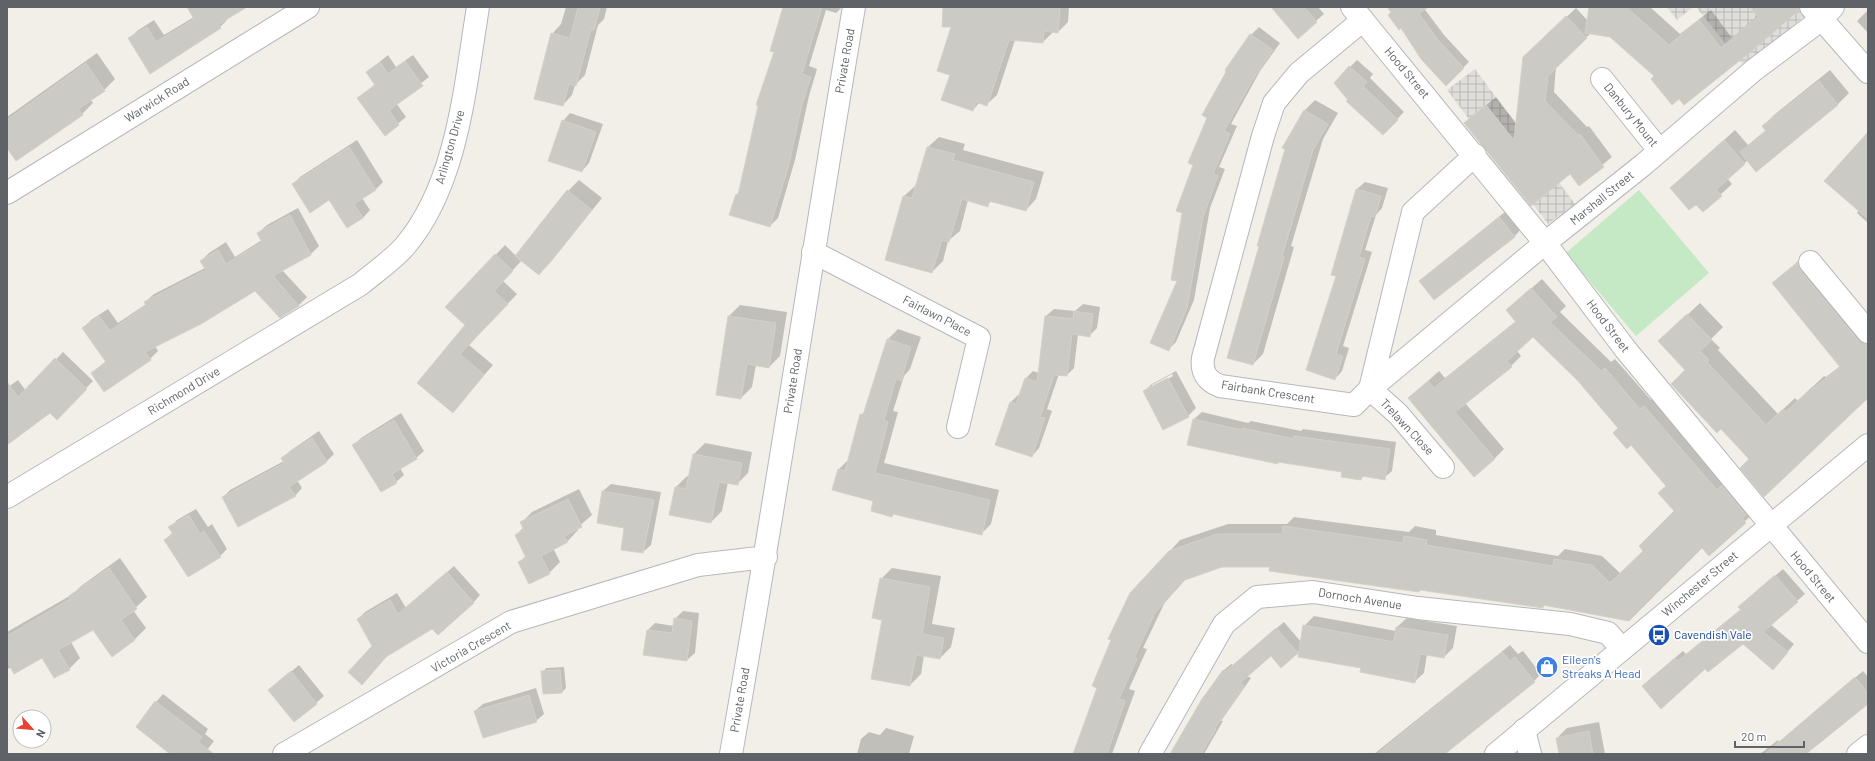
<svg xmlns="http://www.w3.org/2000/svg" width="1875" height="761" viewBox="0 0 1875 761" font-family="Barlow,sans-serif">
  <defs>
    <pattern id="industrial-grid" width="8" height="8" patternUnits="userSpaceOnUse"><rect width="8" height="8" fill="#e0deda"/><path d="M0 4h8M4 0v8" fill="none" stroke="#b9b8b5"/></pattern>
  </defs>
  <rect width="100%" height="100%" fill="#f1efe8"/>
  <path fill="url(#industrial-grid)" d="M1667,7H1693L1677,20Z
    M1696,7H1799L1806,15L1744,66Z
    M1475,69L1575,204L1548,224L1447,90Z"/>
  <path fill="#c5e8c5" d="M1639,190L1709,273L1636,336L1566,253Z"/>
  <path fill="#0003" fill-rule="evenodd" d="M188,7H243L227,18V20L220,27L151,72L130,38L137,31L154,20L164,35L194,17Z
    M566,7H607L604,19L598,25L585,75L575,85L572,95L563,105L552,34L561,24Z
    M788,7H842L836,13L826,10L809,66L817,69L809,96L795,160L778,218L770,226L736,195L740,191Z
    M944,7H1069L1068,22L1058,32H1053L1043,42L1015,40L997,95L987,104L980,102L973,110L951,74L953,26Z
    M1271,7H1318L1324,14L1316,21Z
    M1398,7H1423L1444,35L1469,62L1446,84Z
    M1590,7H1650L1680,34L1711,10L1732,38L1758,15L1752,7H1801L1679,97L1611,36L1591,33L1556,66L1554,92L1587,127L1589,126L1612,157L1579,184L1570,173L1465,123L1496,97L1516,123L1533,49L1576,8L1588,21Z
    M1868,10V33L1857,21Z
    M1259,27L1280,43L1260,71L1231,124L1237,126L1219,167L1225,169L1210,208L1194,300L1176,342L1168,350L1178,281L1251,35Z
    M97,53L115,79L104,90L90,99L93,103L82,114L7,147V117Z
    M388,55L396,67L413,55L429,77L396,103L406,117L385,134L362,96L375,84L367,72Z
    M1357,60L1373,74L1370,78L1404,112L1383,134L1349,100L1350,67Z
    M1830,70L1849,93L1838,104L1757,171L1748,160L1727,178L1732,184L1703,211L1696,203L1671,188L1735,130L1748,145L1766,130L1763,126L1774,115Z
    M1315,100L1338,113L1323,139L1291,246L1294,247L1263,354L1253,364L1304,111Z
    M570,113L603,124L589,163L582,171L563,121Z
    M1868,134V223L1857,213L1859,210Z
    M939,137L965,144L963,150L1044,172L1036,199L1026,210L992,201L987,205L968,200L960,231L948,241L943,261L932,272L886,259L904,196L915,186H917L928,147Z
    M357,140L383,182L376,189L362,198L370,210L363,218L330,199L293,184L300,177Z
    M579,180L602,198L550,263L539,274L522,260L503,281L517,294L469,345L493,365L453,411L418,382L466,325L447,306L505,245L516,256L568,191Z
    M1365,182L1388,188L1382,208L1376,215L1365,250L1372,252L1343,346L1349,348L1342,371L1335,379L1337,276L1333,274L1357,189Z
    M298,208L319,246L311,254L282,270L307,297L299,305L280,317L255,289L155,346L158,351L150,359L105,391L92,373L106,361L83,328L91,320L108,309L118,323L146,304L145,302L154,294L205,268L201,261L209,253L226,242L235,257L262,240L258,233L267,225Z
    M1506,211L1521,229L1514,237L1420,281Z
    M1805,255L1868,340L1846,362L1868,370V400L1867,398L1750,459L1687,370L1671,330L1700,303L1723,327L1711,339L1720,348L1718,350L1778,414L1795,398L1798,401L1824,376L1826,377L1840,366L1773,283Z
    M1542,279L1566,306L1560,312L1611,362L1615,359L1651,400L1654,397L1755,512L1709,554L1702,547L1629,620L1545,604L1543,607L1421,589L1419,591L1271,566H1221L1186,578L1165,602L1143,648L1147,649L1129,689L1135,691L1112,754H1074L1170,551L1180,540L1228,524H1287L1294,517L1409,532L1415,526L1436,530V535L1558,556L1565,549L1602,556L1621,574L1644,551L1675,511L1667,485L1579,381L1533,336L1517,351L1521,356L1511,366L1465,403L1504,449L1494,459L1409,398L1439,371L1445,378L1516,321L1517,301Z
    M1083,304L1100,307L1097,328L1089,336L1078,334L1074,368L1067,375L1059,374L1047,409L1052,411L1039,448L1032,456L1011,402L1018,395H1020L1026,378L1033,371L1039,373L1046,316L1054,309L1075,311Z
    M740,305L787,312L780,356L769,367L756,365L752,387L741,398L717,394L729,316Z
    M898,329L921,337L910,369L904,376L893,411L898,412L884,463L999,490L991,524L981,534L894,513L892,515L839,469L849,459L861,415L866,410L888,339Z
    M63,352L93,381L57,418L50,412L7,444V388L18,380L26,391Z
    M1176,371L1196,408L1188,416L1144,391L1152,384ZM1172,374L1173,376L1152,388V385Z
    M1202,412L1248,423L1251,421L1301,431L1303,429L1396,442L1392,471L1384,478L1364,475L1361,479L1343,471L1279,461L1278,463L1194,419Z
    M401,413L424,451L416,458L400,468L404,475L396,482L354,445L361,438Z
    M319,431L334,454L327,461L297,480L302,488L295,496L223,497L230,490L284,461L282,458L290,451Z
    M705,443L752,452L748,473L737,484L728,482L722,511L711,522L676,487L687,476L689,477L694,454Z
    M611,484L661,492L651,545L643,552L622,549L626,527L598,522L603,491Z
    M579,489L592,515L577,528L578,530L567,542L553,548L560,562L549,573L519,562L526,556L516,535L524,527L521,523L532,512Z
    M196,509L208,527L212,524L227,549L220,556L165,540L173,532L170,528L177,520Z
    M120,558L147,597L133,610L146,628L135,639L112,656L93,629L71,642L80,658L69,669L42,657L7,669V632L73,594L81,586Z
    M454,566L480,595L473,603L433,628L374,646L358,619L365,612L397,593L406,608Z
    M892,568L941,576L932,624L955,628L951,647L940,658L924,655L921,674L910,685L883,619L881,579Z
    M1783,569L1805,594L1770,624L1794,644L1780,661L1743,643L1706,668L1650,679L1683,651L1686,654L1741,609L1747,600Z
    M683,611L699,613L695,653L687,660L648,630L655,623L674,626L675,619Z
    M1314,616L1396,631L1397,627L1407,618L1457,626L1453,648L1444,657L1427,654L1424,673L1414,682L1300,650L1297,653L1271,655L1247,676L1251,678L1221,721H1223L1204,754H1171L1223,671L1231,664L1233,665L1284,622L1301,642L1304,626Z
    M1510,645L1518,654L1523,651L1541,674L1534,681L1443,754H1374Z
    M299,665L324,696L316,703L269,690Z
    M564,667L566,688L562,692L544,693L543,672L546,668Z
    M1863,671L1868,677V703L1806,754H1760L1778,740L1779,742Z
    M536,688L544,714L536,721L475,711L483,704Z
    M163,694L208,729L205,734L214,741L204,754H172L156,702Z
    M1599,722L1605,754H1560L1557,738L1567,728Z
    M886,728L914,736L909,754H857L861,739L869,732L880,735Z"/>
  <path fill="#cccac5" stroke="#d6d1c6" d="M187,7H247L219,24L221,28L150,74L128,38L147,27L156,42L194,19Z
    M578,7H600L594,30L591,29L576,86L569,84L563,106L534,99L551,33L570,38Z
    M783,7H822L802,74L811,77L802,104L788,168L770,227L729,215L736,194L738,195L758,106L756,105L774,52L770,51Z
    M943,7H1060L1058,33L1044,31L1043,43L1009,40L987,106L976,102L973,111L941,100L950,75L937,71L951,27H942Z
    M1271,7H1304L1317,22L1298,39Z
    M1387,7H1428L1419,14L1438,40L1464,68L1446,86L1421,59L1401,28L1399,30L1388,15L1391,12Z
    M1589,7H1626L1669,45L1699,20L1721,48L1758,16L1750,7H1799V10L1753,50L1684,105L1679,99L1672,105L1651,79L1654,76L1610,37L1585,33Z
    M1566,16L1587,38L1548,76L1545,101L1578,135L1580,134L1604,167L1579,186L1570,174L1531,206L1464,123L1486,105L1514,140L1523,57Z
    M1250,34L1273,50L1253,79L1224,131L1230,134L1213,174L1218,176L1203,217L1187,308L1169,351L1150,343L1177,281L1171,280L1182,213L1176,211L1193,165L1188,163L1207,118L1202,115L1226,72L1225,70Z
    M405,61L423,86L389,110L399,125L385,136L357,98L375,85L366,72L380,62L388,74Z
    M86,63L105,91L78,109L83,115L16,161L7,148V120Z
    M1349,66L1367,82L1363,86L1398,120L1383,135L1346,101L1348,100L1334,83Z
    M1819,81L1838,105L1756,172L1740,152L1766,131L1762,126Z
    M1304,110L1328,124L1313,150L1282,257H1284L1253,365L1227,358L1259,246H1257L1285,149L1282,148Z
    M562,120L596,132L582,172L548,161Z
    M1868,132V219L1824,181Z
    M1724,140L1745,164L1716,190L1722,196L1703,212L1696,205L1689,210L1670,188Z
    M349,147L376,190L354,204L363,218L347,228L329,200L310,213L292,184Z
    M927,147L955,154L953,160L1034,182L1026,211L989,201L988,207L962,199L949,242L942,240L932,273L885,260L903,196L912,198Z
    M1356,189L1381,196L1375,217L1371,216L1359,257L1365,259L1336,354L1343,356L1335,380L1306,370L1336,276L1331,275Z
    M567,190L592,210L539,275L515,256Z
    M290,215L311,255L273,276L299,306L280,318L255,291L201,324L145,352L151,360L104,392L91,373L106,362L82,328L99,316L110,331L146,305L144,302L206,270L200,261L218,250L226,264L262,242L257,233Z
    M1499,217L1515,237L1434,300L1419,281Z
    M495,254L513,271L494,291L508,304L460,354L484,375L453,413L417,383L465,325L445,307Z
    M1798,262L1800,270L1858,340L1868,345V398L1764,497L1740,468L1749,459L1721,429L1717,433L1671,384L1685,370L1658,341L1687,314L1712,340L1700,351L1709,360L1707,362L1766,425L1783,409L1786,412L1812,387L1814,388L1840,367L1772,283Z
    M1531,288L1557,317L1550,322L1601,371L1605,368L1640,409L1644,406L1717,490L1722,485L1746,515L1742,518L1746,523L1709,556L1702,548L1629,621L1543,605V608L1420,590L1419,592L1269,571L1270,567H1222L1185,580L1155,613L1134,658L1137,659L1119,699L1125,701L1107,754H1073L1097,688L1092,686L1111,640L1108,639L1130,593L1169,551L1217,534H1282L1283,526L1403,543L1404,536L1427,540L1426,545L1553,566L1554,559L1592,565L1610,583L1643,551L1639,546L1674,511L1658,493L1666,486L1631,445L1627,449L1613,433L1618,428L1578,381L1533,337L1507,361L1512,367L1455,412L1495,459L1474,477L1408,398L1428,381L1434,388L1516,322L1506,310Z
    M1074,311L1093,314L1090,337L1072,334L1067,376L1054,375L1040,417L1045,418L1032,457L995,445L1010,402L1016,404L1025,378L1037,382L1045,316L1073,319Z
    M728,316L776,323L769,368L747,364L741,399L716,395Z
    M887,339L911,347L901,381L896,379L884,420L888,422L875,473L990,500L982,535L893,514L892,517L871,511L873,501L832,490L838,469L845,471L860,414L863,415Z
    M55,358L87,389L57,420L50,413L7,445V382L18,397Z
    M1168,378L1189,417L1163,430L1143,391Z
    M1193,419L1242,430V428L1294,439V436L1390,449L1385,480L1362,476L1361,480L1341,477L1342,472L1278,462V464L1187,445Z
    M394,420L417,459L392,474L397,483L381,492L352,445Z
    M312,438L327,462L289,487L296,496L238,527L222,497L284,463L281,458Z
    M693,454L742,463L738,485L719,482L711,523L669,515L675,487L686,489Z
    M602,491L654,500L643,553L621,550L624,528L597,523Z
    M568,499L582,527L564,536L568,542L541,556L550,574L529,584L518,562L526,558L515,535L524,530L520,522Z
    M189,515L200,534L204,531L221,557L188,577L164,540L173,534L168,527Z
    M109,568L137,609L121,620L135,640L112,657L93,630L58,650L70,670L54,678L42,658L14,674L7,661V636L70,599L69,596Z
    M447,572L474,603L438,635L432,629L386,657L362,685L348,672L372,646L357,619L390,600L398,614Z
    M1775,575L1798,602L1763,632L1788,652L1773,670L1743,644L1708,672L1705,669L1661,709L1642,686L1675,658L1678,661L1741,610L1738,607Z
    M880,578L930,587L922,634L944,638L940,659L916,655L910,686L871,679L882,620L872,618Z
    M674,618L692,621L687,661L643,655L647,630L672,633Z
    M1303,625L1394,642L1396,627L1448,635L1444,658L1420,654L1415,683L1360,672L1361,668L1298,657Z
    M1276,628L1298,653L1281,668L1271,656L1240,683L1244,686L1215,728L1216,729L1201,754H1170L1202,699L1223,670L1225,672Z
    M1502,652L1510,661L1515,657L1535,682L1445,754H1377Z
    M560,670L562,693L543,694L541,671Z
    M291,671L317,704L294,722L268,690Z
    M1855,677L1868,693V704L1806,754H1765Z
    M529,695L537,722L483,738L474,711Z
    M155,701L202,737L198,742L214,754H170L136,727Z
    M1589,731L1593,754H1559L1556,738Z"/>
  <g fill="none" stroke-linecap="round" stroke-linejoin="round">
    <g stroke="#b5b8bc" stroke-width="24">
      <path id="minor" d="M1352,7L1545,243L1626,350L1868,642
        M1811,7L1868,72
        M1363,20L1299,73L1274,103L1263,136L1203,358C1201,372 1207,381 1220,386L1354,405L1370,389L1413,212L1475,155
        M1602,79L1659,150
        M7,193L308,7
        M813,252L979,338L958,427
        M1810,262L1868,332
        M1443,467L1398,414L1370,389L1545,243L1643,165L1754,70L1822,19L1833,7
        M7,497L361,284C375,272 393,260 405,246C458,183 465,86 478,7
        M1524,730L1530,754
        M284,754L511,622L698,565L766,557
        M731,754C775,506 812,256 854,7
        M1150,754L1224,624L1257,597L1313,592L1418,608L1570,624L1608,633L1622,649
        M1858,754L1868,746"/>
    </g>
    <g stroke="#b5b8bc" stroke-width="24">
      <path id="tertiary" d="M1496,754L1868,445"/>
    </g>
    <use href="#minor" stroke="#fff" stroke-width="22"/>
    <use href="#tertiary" stroke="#fff" stroke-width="22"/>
  </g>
  <defs>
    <g id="bus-disc" transform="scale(1.15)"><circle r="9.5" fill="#1a4fb4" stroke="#fff"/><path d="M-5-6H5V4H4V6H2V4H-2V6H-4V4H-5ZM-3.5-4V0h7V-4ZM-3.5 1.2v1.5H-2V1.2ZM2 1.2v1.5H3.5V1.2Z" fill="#fff"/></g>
    <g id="shop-disc" transform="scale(1.15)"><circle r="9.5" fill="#3f7fe0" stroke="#fff"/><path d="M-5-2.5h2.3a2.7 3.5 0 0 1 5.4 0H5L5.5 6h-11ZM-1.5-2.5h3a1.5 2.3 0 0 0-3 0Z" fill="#fff"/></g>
  </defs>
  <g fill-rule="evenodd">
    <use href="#bus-disc" x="1659" y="635"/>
    <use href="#shop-disc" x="1547" y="667"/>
  </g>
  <g text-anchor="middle" stroke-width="3.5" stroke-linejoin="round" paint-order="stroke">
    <g font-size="12" fill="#5f6368" stroke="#fff">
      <text transform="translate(845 61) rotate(-80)" y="4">Private Road</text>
      <text transform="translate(1407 73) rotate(50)" y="4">Hood Street</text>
      <text transform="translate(157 100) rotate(-32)" y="4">Warwick Road</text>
      <text transform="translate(1631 115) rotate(51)" y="4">Danbury Mount</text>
      <text transform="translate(450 147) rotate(-74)" y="4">Arlington Drive</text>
      <text transform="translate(1602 198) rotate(-39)" y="4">Marshall Street</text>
      <text transform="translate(937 316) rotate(27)" y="4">Fairlawn Place</text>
      <text transform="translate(1608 326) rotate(53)" y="4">Hood Street</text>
      <text transform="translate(793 381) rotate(-81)" y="4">Private Road</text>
      <text transform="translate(184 391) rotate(-31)" y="4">Richmond Drive</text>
      <text transform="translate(1268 392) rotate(9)" y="4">Fairbank Crescent</text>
      <text transform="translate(1407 427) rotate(47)" y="4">Trelawn Close</text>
      <text transform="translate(1813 577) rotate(50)" y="4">Hood Street</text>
      <text transform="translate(1700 584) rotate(-40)" y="4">Winchester Street</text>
      <text transform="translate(1360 599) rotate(9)" y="4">Dornoch Avenue</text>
      <text transform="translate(471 647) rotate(-30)" y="4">Victoria Crescent</text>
      <text transform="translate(740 700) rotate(-80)" y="4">Private Road</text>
    </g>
    <g font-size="12" fill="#164399" stroke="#fff" text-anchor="start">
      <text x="1674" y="639">Cavendish Vale</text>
    </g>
    <g font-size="12" fill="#366cbe" stroke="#fff" text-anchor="start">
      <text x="1562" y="664">Eileen's<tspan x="1562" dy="14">Streaks A Head</tspan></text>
    </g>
  </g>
  <rect width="1875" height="761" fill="none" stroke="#5f6368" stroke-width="16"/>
  <g transform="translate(32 729) rotate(117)"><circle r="19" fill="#ffffff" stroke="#bfc1c3"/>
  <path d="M0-3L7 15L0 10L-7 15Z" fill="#ea4335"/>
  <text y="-6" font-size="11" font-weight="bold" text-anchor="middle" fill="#5f6368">N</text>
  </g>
  <path d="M1735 741v6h69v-6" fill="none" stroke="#5f6368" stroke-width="2"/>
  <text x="1741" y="741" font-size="12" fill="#5f6368" stroke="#ffffff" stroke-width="3" paint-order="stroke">20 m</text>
</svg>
